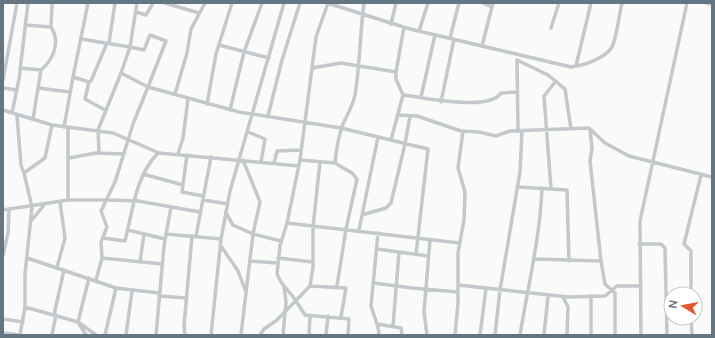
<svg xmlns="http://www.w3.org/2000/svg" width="715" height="338" viewBox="0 0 715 338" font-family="'Public Sans',sans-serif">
  <rect width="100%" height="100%" fill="#fafaf8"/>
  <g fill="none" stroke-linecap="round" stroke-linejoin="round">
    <path stroke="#c3c8cc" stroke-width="3.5" d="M165,3L199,13
      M327,3L410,29L571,67L576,66L591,3
      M328,3L316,37L300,160L287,223L459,243
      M483,3L492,7
      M706,3L712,4
      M136,12L146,15L153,3
      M391,24L396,3
      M25,25L51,27L52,3
      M551,28L559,3
      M419,31L428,3
      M150,35L166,41L148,87L121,73L130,47L144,50Z
      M450,38L459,3
      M81,39L130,47L137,3
      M109,43L115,3
      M219,45L269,58
      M482,46L493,3
      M517,60L548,75L565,89L571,129
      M517,60L518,131
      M576,66C586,65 606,57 612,47C617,36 619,15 622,3
      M20,68L41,70L38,88
      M312,68L341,63L396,72
      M41,70C53,60 61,42 51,27
      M73,77L88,3
      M3,80L17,3
      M89,82L85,99L105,110
      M3,88L17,90
      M175,94L187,53L191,29L205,3
      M403,95C423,97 489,112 501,93L516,92
      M421,97L435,35
      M441,102L454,39
      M207,104L216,54L232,3
      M3,110L52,125L113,133L159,153L299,166
      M230,110L244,52L262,3
      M12,113L19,79L28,3
      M397,115L417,116L461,131L479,132L496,136L510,131L589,128L605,143L629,156L712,177
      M17,116L21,165L24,173
      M268,116L282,60L300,3
      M33,119L38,88L70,92
      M64,127L73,77L89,82L91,81L107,43
      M68,128V200
      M590,129L592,148L590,161L601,261L605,284L615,293V335
      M248,132L265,139L261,162
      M391,140L403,95L396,79V72L404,27
      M99,153L98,130L121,73
      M178,154L183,138L188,99
      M187,155L182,192L203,196
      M69,158L96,153L124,154
      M300,160L335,163C336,152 338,140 341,130C344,118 352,110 355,95C360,65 360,33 364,3
      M274,163L277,151L300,150
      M335,163L352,173L357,179L346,229L337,286
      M143,174L183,185
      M517,187L567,190L569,261
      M551,189L544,96L556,81
      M203,200L228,204
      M3,210L68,200H108L138,201L200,212
      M226,213L233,225L253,234L281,241
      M362,215L386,208L391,203L405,144L410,116
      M31,221L45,204
      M287,223L280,246L277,274L281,282L294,298L305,315L349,319L348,335
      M128,230L165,239
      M359,230L378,137
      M378,233L371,306L378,327L379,335
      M166,234L221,239
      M196,236L211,157
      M103,238L125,241C133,210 135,177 158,153
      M639,244H661L665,248L667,335
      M221,246L238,271L246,292
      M377,249L428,256
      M3,256L8,233L9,209
      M27,258L116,288L159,293
      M102,258L162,264
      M278,258L313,262
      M534,259L601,261
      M250,261L277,263
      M140,262L144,234
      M57,267L65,238L60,202
      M96,280L102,258L101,242L107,227L101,211L115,182L133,124L148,87L239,112L341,128L428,149L416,254
      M374,283L412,288L458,292
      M458,285L569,297L605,296L617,286H640
      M310,286L346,288L341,317
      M691,294V251L684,244L701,175
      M159,296L186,298
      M563,297L568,307L567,335
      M25,307L78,322L96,335
      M54,315L64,270
      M691,318L692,335
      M3,319L23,322
      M377,324L401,328L402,335
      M393,326L399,252
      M3,333L20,335
      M20,335L25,307V274L32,207L24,173L45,158L52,125
      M52,335L56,315
      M86,335L78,322L89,278
      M105,335L116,288
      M126,335L132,291
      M156,335L164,246L171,207
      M185,335L184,326L192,236
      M211,335L221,239L230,191L284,3
      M241,335L253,234L260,202L243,160
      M260,335L264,329L277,320L310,286L313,267V227L320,162
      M283,335L286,302L284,286
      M309,335L310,316
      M326,335L328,316
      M427,335L424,312L430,240
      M455,335L458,303V253L464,220L465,192L458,168L463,131
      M480,335L486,288
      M495,335L500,290L520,172L522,131
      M520,335C528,286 540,238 542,188
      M544,335L548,296
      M591,335V296
      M641,335L640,221L687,3"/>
  </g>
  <rect width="715" height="338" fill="none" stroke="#657683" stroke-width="8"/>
  <g transform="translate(683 306) rotate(280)"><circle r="19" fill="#ffffff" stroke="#c1c8cd"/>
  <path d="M0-3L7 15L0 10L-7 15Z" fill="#e4572e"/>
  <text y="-6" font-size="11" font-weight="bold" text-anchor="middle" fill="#657683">N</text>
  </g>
</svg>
